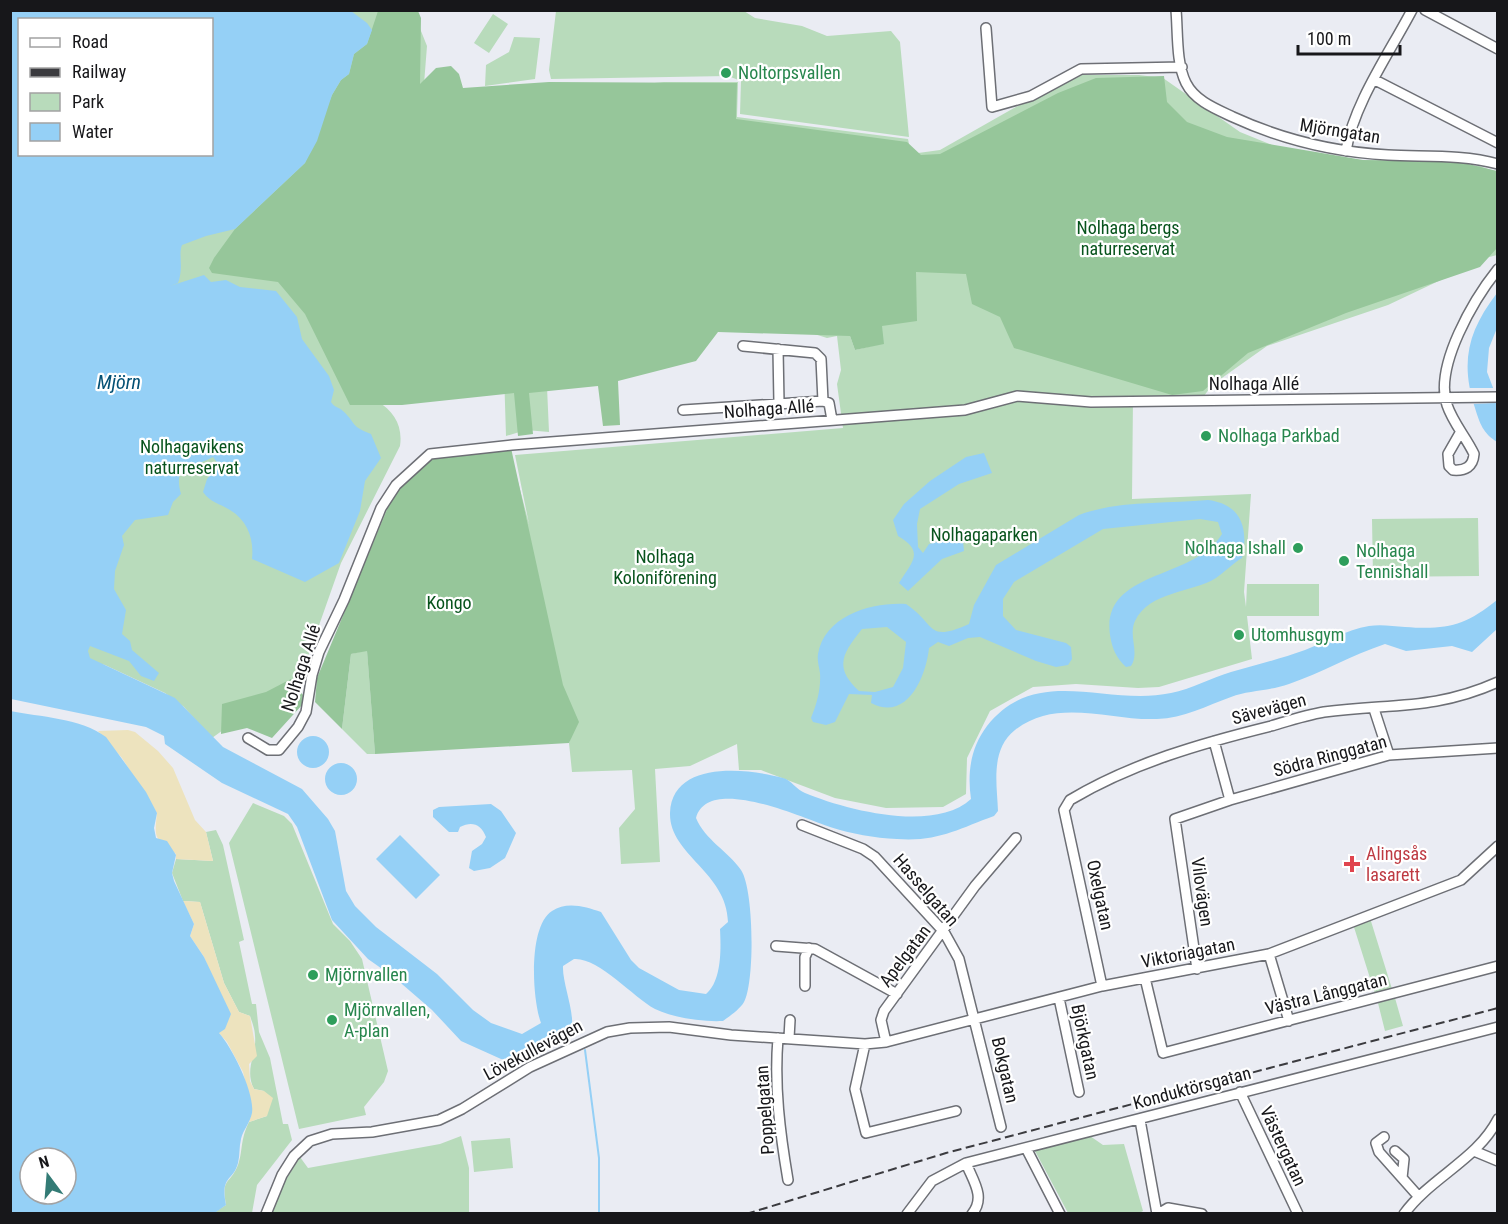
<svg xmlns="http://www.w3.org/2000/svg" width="1508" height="1224" viewBox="0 0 1508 1224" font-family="'Roboto Condensed',sans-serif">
  <rect width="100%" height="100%" fill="#eaecf3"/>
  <path fill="#b8dbbb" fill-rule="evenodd" d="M10,11H413L427,46L424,84L430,106L664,82H738L737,117L908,139L911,154L940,150L1014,108L1082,75H1139L1163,78L1240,132L1277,147L1325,161L1440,169L1479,166L1497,172V255L1459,265L1445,278L1388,305L1267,346L1212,385L1204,396L1133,398L1132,499L1251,494L1244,592L1246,607L1247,584H1319V616H1247L1252,659L1159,687L1138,688L1076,684L1033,687L990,711L967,758L966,794L943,807L886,808L835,798L761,770H739L737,744L690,766L655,769L660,862L621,864L619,828L635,809L632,770L572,772L569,743L571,737L355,588L386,502L510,451L529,524L515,455L843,428L837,384L841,370L837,336L827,338L792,327L702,332L547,387L549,432L526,430L506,436L504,372L377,401C394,411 403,426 400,446L341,563L305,665L302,687L277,691L212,738L184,707L165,693L105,665L11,642ZM20,20H212V154H20ZM850,336L884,343L855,350Z
    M556,11H744L755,18L802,26L827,36L891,31L900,42L909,137L740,114L741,81L728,76L551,79L549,70Z
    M493,14L508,24L489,53L474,43Z
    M514,37L540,38L535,79L485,86L486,65L509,52Z
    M1478,518L1479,576L1373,577L1372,519Z
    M367,650L375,754H367L342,729L351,654Z
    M253,803L284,816L292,824L333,924L350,941L362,959L388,1071L384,1082L364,1107L366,1115L299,1129L229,843Z
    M216,830L223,845L244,940L239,942L252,1004H256L259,1032L270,1058L283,1124H288L292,1140L257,1185L252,1213L215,1212L226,1205C221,1177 230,1185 238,1165C243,1151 240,1140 249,1122L267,1116L264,1091L254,1089C244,1069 257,1055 255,1036C255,1029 252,1022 250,1016L239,1012L224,983L200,902L183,901L172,873L176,859L213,861L206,832Z
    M1370,918L1392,989L1375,994L1353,924Z
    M1395,998L1403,1026L1385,1031L1378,1003Z
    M461,1136L469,1168V1213L272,1214L285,1181L300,1157L308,1168L440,1144Z
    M1090,1136L1103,1145L1124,1144L1143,1211L1137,1214L1068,1213L1034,1149Z
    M510,1138L513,1168L474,1172L471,1141Z"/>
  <path fill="#96c69a" d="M378,11H418L421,18L420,84L436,68L451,66L459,74L463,88L549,82L733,83H737L736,119L907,142L921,155L940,154L1058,93L1096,78L1164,76L1167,102L1187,122L1227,137L1363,160L1456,161L1497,171V248L1480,267L1346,313L1248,353L1203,391L1172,395L1014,348L1000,317L972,304L966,274L916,272L917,321L882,326L884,344L855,350L850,336L718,332L696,361L618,381L620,425L603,426L598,386L529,393L533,434L518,436L514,393L402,405H350L305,314L278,282L212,273L209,268L214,258L235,229L305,163L332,95L341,80L349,74L354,54L367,44Z
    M511,448L563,685L579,722L569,743L375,754L367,651L351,654L342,729L315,702L317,678L402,474L421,460Z
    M291,679L303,695L302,705L272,738L247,728L221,734L222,704L266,692Z"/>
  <path fill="#ede3be" d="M128,730L135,732L158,751L173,768L195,820L206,832L213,861L176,859V854C155,837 154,841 157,813L122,758L98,731Z
    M183,901L200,902L224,983L239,1012L250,1016L257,1056L249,1064L250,1081L254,1089L264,1091L273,1098L267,1116L249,1122L252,1111L243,1072L227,1042L218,1032L212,977L204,957L190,936L194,924Z"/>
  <path fill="#95d0f6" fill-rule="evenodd" d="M10,11H351L367,23L372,30L367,44L354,54L349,74L341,80L332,95L317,141L305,163L235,229L206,236L182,245C178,255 184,267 178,283L170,286L204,275L211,282L226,280L240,287L276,291L297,317L302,339L329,376L334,390L331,402C335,408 339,407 343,411C357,424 350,426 371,434L381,458L365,481L360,511L339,563L305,582L252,559C254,539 248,521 230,510C219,503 211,503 203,492L207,479L219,465L213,457C194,468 172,462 181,494L173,502L168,515L135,520L122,536L124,545L115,571L114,589L126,610L122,634L130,641L132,650L159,673L154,681L141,676L129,661L90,646L88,651L90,658L175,698L223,747L302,789L328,819L335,831L346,891L355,906L376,927L437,974L473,1010L491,1023L522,1034L541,1023C532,999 528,926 552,911C567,901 586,907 601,912L631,960L639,968L679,990L706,994C722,981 721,948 720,929L728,922C727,872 669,855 670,813C672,760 747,768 783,778C791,780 797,790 805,793C846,810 934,833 971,799C967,772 971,747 987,726C1037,663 1106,707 1171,693C1191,689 1211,678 1231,672C1256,665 1280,659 1305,650C1326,642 1346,630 1369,626C1380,624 1393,626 1405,627C1446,630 1465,626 1497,600V629L1472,652L1452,646L1406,651L1385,644C1352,655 1321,673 1289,684C1270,691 1249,690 1231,697C1206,706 1184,718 1157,719C1110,721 1057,697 1015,730C990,750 997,784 998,811L994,816C958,829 938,842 897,839C874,838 852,834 830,827C802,818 708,774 696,818C705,840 728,851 741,870C754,889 755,982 744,1002C740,1009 730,1016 723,1021C702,1022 674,1018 655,1009C632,996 598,957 574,959L563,966C562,985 579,1021 569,1035L531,1057L513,1061L501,1059L461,1041L432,1010L395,978L368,959L332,920L297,827L288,814L222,783L165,744L164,736L146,727L11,699ZM20,20H212V154H20Z
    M1497,293V328L1489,348L1487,372L1497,398V442C1483,433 1480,424 1475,408C1460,362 1468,331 1497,293Z
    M984,453L992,473L959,484L920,509L917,524L918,547L923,553L929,544L957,537L963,541L964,551L942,559L908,591L899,583C911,563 926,552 898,536L893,520L904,504L930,481L966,457Z
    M1208,500C1241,504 1249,528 1242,558C1233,563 1225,572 1216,578C1192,593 1149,591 1135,621C1128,636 1140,652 1131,666L1126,667C1116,658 1112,648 1110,635C1101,569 1194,581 1222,534L1218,522L1200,519L1103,529L1014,582L1003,599V616L1016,630L1066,643L1071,647L1072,659L1068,665L1056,667L1036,661L980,637L968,638L949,646L938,642L929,648C926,677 907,722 871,703L872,695L849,694L835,722L826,725L813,722L811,718C817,703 821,689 820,673C819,666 817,661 818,654C825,615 872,602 906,604C937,625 926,643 969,624L974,605L996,565L1079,515C1119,500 1166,504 1208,500ZM887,627L906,642L903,668L893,687L875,692L859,691C833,667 843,653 862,629Z
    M10,711C40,717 81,718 106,737L146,792L157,813L154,828L156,838L167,841L176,855L172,873L174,881L194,924L190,936L204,957L231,1014L225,1029L219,1033C232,1047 255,1093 252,1113C250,1123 243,1130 241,1139C239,1147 240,1155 238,1163C233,1182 220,1175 226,1205L216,1212L218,1213H11ZM30,1158H66V1194H30Z
    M297 752a16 16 0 1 1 32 0a16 16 0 1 1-32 0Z
    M325 779a16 16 0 1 1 32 0a16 16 0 1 1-32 0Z
    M491,804L501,811L516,833L505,858L490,868L474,871L469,868L472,851L482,844L486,837C481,824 472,821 460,827L458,832H449L433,817V810L439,807Z
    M400,835L440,875L416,899L376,859Z"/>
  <path fill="#eaecf3" d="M1466,388H1495L1497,403L1471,404Z"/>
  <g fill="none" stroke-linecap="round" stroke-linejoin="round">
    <path stroke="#95d0f6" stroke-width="2" d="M585,1050L599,1158V1214"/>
    <g stroke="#6d6f75" stroke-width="12">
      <path id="minor" d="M1176,10C1178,33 1176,63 1186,83C1195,101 1216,109 1233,117C1283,140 1333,152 1388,155C1424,157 1462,154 1498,164
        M1425,10L1498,49
        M986,28L992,107L1031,96L1081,69L1182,67
        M1375,80L1498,143
        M1346,151C1353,105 1390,52 1412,10
        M743,346L815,353L821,359L823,401
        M778,349L779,403
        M683,410L823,401L829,403L832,420
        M1460,433L1448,454L1449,466L1453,470C1465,471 1473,467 1474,454C1466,437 1453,423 1447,405C1434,366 1474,299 1498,269
        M1374,709L1389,755
        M248,738L268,750H279L298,727L306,712L312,675L319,652L344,600L381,508L396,485L430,454L512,445L965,410L1017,396L1091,402L1498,397
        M1214,741L1230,800
        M802,825L863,849L875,857L944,932L959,959L1001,1127
        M776,946L815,949L897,994
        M1269,954L1289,1021
        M1197,969L1175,819L1230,800L1389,755L1498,748
        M1145,978L1163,1053L1498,966
        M805,986V957L809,948
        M1102,986L1064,810L1070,800C1132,763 1202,743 1271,726C1288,721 1306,715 1324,712C1389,703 1433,711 1498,682
        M1059,998L1079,1092
        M778,1038C774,1086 780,1133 788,1180
        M789,1038L790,1020
        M886,1042L881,1020L884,1011L975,886L1016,838
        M865,1044L855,1089L866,1133L956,1111
        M1240,1092L1298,1214
        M1140,1120L1157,1214
        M1384,1137L1376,1143L1379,1152L1419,1197
        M1026,1148L1060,1214
        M1395,1151L1404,1159L1402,1178
        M1474,1151L1498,1161
        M966,1163C973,1181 986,1197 972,1214
        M266,1214L282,1175L294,1156L310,1141L332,1134L372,1132L439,1120L462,1109L530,1067L607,1032L630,1028L669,1027L731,1035L865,1044L886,1042L1102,986L1269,954L1461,880L1498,846
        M907,1214L932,1181L966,1163L1498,1027
        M1158,1214L1168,1208L1202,1214
        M1404,1214C1431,1177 1477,1160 1498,1119"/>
    </g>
    <use href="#minor" stroke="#fff" stroke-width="9"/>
    <path stroke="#3b3b3f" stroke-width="2" stroke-dasharray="9 4.5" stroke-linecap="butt" d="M746,1214L946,1153L1498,1008"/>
  </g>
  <g fill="#2e9e5b" stroke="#fff" stroke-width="2">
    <circle cx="726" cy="73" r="6"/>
    <circle cx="1206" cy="436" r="6"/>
    <circle cx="1298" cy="548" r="6"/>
    <circle cx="1344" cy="561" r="6"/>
    <circle cx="1239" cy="635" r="6"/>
    <circle cx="313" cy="975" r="6"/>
    <circle cx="332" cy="1020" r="6"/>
  </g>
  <path fill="#e0444e" stroke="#fff" stroke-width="2" d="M1349 855h6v6h6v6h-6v6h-6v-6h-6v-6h6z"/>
  <g text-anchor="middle" stroke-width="4.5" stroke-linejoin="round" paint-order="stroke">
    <g font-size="18" fill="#27864d" stroke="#fff" text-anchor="start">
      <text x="738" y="79">Noltorpsvallen</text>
      <text x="1218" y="442">Nolhaga Parkbad</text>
      <text x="1286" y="554" text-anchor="end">Nolhaga Ishall</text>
      <text x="1356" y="557">Nolhaga<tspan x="1356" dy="21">Tennishall</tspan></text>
      <text x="1251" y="641">Utomhusgym</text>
      <text x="325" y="981">Mjörnvallen</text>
      <text x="344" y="1016">Mjörnvallen,<tspan x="344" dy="21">A-plan</tspan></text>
    </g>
    <g font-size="18" fill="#17171a" stroke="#fff">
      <text transform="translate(1340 131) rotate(9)" y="6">Mjörngatan</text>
      <text x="1254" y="390">Nolhaga Allé</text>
      <text transform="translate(769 409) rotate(-4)" y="6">Nolhaga Allé</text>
      <text transform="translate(301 668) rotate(-72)" y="6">Nolhaga Allé</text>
      <text transform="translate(1269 709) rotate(-15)" y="6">Sävevägen</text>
      <text transform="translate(1330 756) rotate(-15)" y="6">Södra Ringgatan</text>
      <text transform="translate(926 890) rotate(49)" y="6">Hasselgatan</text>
      <text transform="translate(1202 892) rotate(82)" y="6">Vilovägen</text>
      <text transform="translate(1100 895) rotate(78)" y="6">Oxelgatan</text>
      <text transform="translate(1188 953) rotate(-11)" y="6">Viktoriagatan</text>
      <text transform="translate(905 956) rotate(-53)" y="6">Apelgatan</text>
      <text transform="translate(1326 994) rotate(-14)" y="6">Västra Långgatan</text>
      <text transform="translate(1085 1042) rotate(78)" y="6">Björkgatan</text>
      <text transform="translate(533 1050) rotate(-28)" y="6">Lövekullevägen</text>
      <text transform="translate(1005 1070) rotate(77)" y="6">Bokgatan</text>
      <text transform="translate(1192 1088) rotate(-15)" y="6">Konduktörsgatan</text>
      <text transform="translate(765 1110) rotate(-94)" y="6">Poppelgatan</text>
      <text transform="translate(1283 1146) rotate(65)" y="6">Västergatan</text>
    </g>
    <g font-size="18" fill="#07531c" stroke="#fff">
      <text x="1128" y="234">Nolhaga bergs<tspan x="1128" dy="21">naturreservat</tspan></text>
      <text x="192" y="453">Nolhagavikens<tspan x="192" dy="21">naturreservat</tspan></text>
      <text x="984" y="541">Nolhagaparken</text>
      <text x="665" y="563">Nolhaga<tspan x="665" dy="21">Koloniförening</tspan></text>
      <text x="449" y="609">Kongo</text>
    </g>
    <g font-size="18" fill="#be3a42" stroke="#fff" text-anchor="start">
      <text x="1366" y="860">Alingsås<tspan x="1366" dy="21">lasarett</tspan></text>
    </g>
    <g font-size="20" font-style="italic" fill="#035074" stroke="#fff">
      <text x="119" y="389">Mjörn</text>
    </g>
  </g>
  <rect width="1508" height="1224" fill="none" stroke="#17171a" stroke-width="24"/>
  <rect x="18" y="18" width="195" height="138" fill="#ffffff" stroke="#a2a2a3" stroke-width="1.5"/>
  <rect x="30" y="38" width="30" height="9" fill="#ffffff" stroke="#a2a2a3" stroke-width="1.5"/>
  <text x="72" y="48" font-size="18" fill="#17171a">Road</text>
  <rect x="30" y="68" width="30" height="9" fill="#3b3b3f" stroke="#a2a2a3" stroke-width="1.5"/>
  <text x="72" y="78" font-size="18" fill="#17171a">Railway</text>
  <rect x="30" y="93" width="30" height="18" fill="#b8dbbb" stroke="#a2a2a3" stroke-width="1.5"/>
  <text x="72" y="108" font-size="18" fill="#17171a">Park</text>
  <rect x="30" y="123" width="30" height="18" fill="#95d0f6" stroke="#a2a2a3" stroke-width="1.5"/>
  <text x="72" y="138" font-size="18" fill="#17171a">Water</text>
  <g transform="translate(48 1176) rotate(344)"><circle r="28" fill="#ffffff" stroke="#a2a2a3" stroke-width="1.5"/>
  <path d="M0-4.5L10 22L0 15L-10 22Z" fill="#337b75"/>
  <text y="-9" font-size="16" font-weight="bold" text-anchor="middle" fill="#17171a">N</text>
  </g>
  <path d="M1298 45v9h102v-9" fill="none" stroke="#17171a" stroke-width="3"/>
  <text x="1307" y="45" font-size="18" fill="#17171a" stroke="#ffffff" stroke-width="4.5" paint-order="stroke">100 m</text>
</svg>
